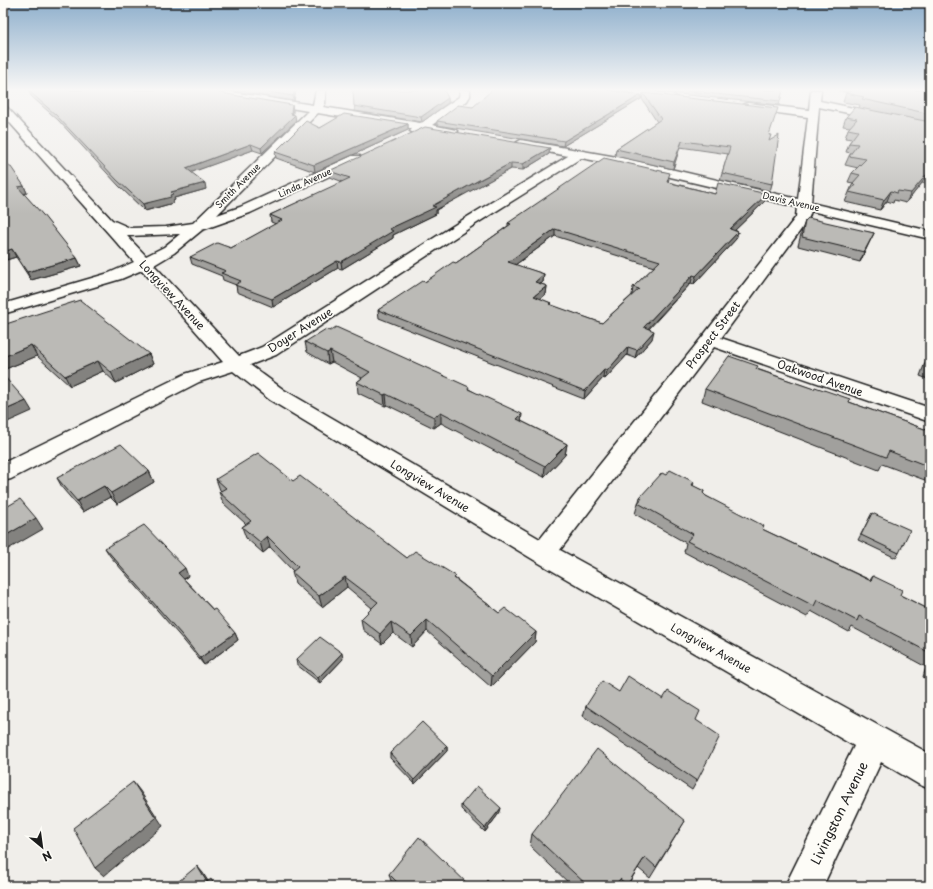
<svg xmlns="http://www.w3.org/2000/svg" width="933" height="889" viewBox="0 0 933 889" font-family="'Playpen Sans',sans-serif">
  <rect width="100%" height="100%" fill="#f0eeea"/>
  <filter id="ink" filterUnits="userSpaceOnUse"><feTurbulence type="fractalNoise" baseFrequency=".025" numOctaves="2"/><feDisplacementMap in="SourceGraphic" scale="8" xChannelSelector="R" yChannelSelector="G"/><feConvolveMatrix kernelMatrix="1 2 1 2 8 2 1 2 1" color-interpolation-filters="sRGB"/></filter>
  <g filter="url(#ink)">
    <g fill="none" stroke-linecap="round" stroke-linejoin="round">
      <g stroke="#1c1c1c" stroke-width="3">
        <path id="minor" d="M198,90H219L313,105L316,90H326L325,104L323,107L420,123L459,97L460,90H470V96L467,101L432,125L456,130L458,132L452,135L424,131L416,134L410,131L412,129L318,113L217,215L240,207L352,156H360L362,159L360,162L250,213L202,230L174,253L154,265L239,356L262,347L464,219L568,156L517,146L515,144L517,142L521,140L628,159L798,199L808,117L748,109L744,108L743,106L744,104L748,103L809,110L811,90H821L820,101L930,124V130L819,107L811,203L930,231V239L811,211L808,220L721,338L930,408V422L714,347L560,550L930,754V789L918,784L881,762L823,886H785L854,746L534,560L270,400L233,371L199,382L11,479L3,481V463L185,374L223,362L142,270L121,279L3,314V304L109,273L134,262L3,115V106L7,107L112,220L130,228L166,227L193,223L308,111L203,93ZM581,158L628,167L797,207L796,217L703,336L540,539L284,390L250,365L276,355L474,225ZM180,234L164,247L146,256L127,236Z
          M602,90H633L672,94L677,97L672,100L607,93Z"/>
      </g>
      <use href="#minor" fill="#fdfcf7" fill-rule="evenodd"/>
    </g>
    <path fill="#a1a09d" stroke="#1c1c1c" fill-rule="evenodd" d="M31,90H203L293,110V114L296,121L262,153L253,150L191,172L206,189L174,198L175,200L173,201V203L145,211L119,186L58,120L31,96L29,91H32Z
      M227,90H296L294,101Z
      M353,90L448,98V103L422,122L355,111Z
      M607,90L641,95V99L563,146L437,125V121L473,107Z
      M643,90H783L779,105Z
      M838,90H930V185L922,183L906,203L894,200L893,203L887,201L880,210L845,202L853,183L848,182L852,173L858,168L845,165L849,156L851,153L846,152L849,143L852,139L845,138L848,129L850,127L843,126L846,117L859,108L860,105L843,102L846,93H848Z
      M643,93L770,135L769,141L772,184L770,191L720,180L728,154L680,147L673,169L615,156L616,149L657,122L642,99Z
      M408,124V130L315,172L276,158L275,152L320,128Z
      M549,154L523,170L511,169L478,186L436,210V214L393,235V238L342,269L338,268L273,307L237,292L236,285L223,280L222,276L192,264L190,257L231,248L276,224L271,222L270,215L343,182L330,177L329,171Z
      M3,158L24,186L27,193L24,194L77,258L81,266L31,280L16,257L3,261Z
      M669,179L668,182L715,194H767L765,201L735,230L738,232L736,239L694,284L691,283L649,329L652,339L635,358L627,355L605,379L603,378L584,399L379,318L378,310L456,263L508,226V223ZM555,236L654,267L633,287L632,295L602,323L550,305L551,303L540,299L546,294L547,286L541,284L543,282L544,274L515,265Z
      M805,221L874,233L869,243L860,262L798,246L802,230Z
      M3,325L149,354L153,364L116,383L103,371L70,386L37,356L3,370Z
      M305,342L469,389L521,421L567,444L565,455L544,477L441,423L434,428L387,405L385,406L358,393L357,382L362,378L332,362L328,364L307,352Z
      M930,349V380L920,376Z
      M757,369L930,431V482L882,464L879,470L702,401L705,389Z
      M149,471L154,482L117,504L110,497L83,512L63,489L57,478Z
      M666,475L694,482L693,486L704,491L703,494L706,496L762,529L870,580L873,576L900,595L930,610V681L923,677L926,667L852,627L849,632L811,611L807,617L684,552L686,543L635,514L638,503L639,501L640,497Z
      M216,479L293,481L407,558L456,579L499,613L536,632L535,642L491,687L427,631L412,647L393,633L382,644L363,630L361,619L372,608L347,587L322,607L295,583L292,572L293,571L270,547L263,553L246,538L242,527L246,524L223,503L219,492L221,491L220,490Z
      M872,513L899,553L896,558L858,540Z
      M105,548L188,576L184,579L235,633L238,640L204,665L185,642L110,556Z
      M343,659L320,683L297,665L296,660Z
      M619,692L696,720L697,781L692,790L583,716L586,706Z
      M447,746V751L415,784L390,758V753Z
      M461,805L500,812L485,832L461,809Z
      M685,821L650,878L638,868L627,886H572L530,846L532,834Z
      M389,874L470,886H396L391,881Z"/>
    <path fill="#83827f" stroke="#1c1c1c" d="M294,90H296L294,101L293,96Z
      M641,95V99L563,146L564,141Z
      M448,98V103L422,122L421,117Z
      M292,105L293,110L292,118L295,115L296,121L262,153L261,148L291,114Z
      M408,124V130L315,172L314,165Z
      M682,141L680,147L673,169L674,162Z
      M251,144L253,150L187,174L186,168Z
      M550,148L549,154L523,170V164Z
      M511,163V169L436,210V214L393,235V238L342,269L341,262L389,229Z
      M927,174L922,183L906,203L911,193Z
      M205,183L206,189L174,198L175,200L173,201V203L145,211L143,204L170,195L171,192Z
      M24,186L27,193L21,194L18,187Z
      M891,191L887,201L880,210L884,200Z
      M767,194L765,201L728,237L730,229Z
      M555,229V236L508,270V262Z
      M738,232L736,239L694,284L696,276Z
      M874,233L869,243L860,262L864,252Z
      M12,249L16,257L3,261V252Z
      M77,258L81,266L31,280L27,272Z
      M337,261L338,268L273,307L272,299Z
      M544,274L543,282L534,289L535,282Z
      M693,275L691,283L642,335L644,327Z
      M547,286L546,294L534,304V296Z
      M654,331L652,339L635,358L637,350Z
      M31,345L37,356L3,370V357Z
      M628,347L627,355L605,379L607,371Z
      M330,351L332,362L328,364L327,353Z
      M149,354L153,364L116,383L111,372Z
      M98,361L103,371L70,386L65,376Z
      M604,370L603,378L584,399L585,391Z
      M386,394L387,405L385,406L384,395Z
      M26,401L32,411L3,424V411Z
      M441,412V423L434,428V417Z
      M522,414L521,425L517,419Z
      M567,444L565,455L544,477L545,466Z
      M149,471L154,482L117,504L111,493Z
      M104,486L110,497L83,512L77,501Z
      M36,518L43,529L3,552V537Z
      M267,536L270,547L263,553L260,542Z
      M185,568L188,576L182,580L178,573Z
      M345,577L347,587L322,607L319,596Z
      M427,620V631L412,647L411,636Z
      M391,622L393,633L382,644L380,634Z
      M536,632L535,642L491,687L492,676Z
      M235,633L238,640L204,665L200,658Z
      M342,653L343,659L320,683L318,678Z
      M447,746V751L415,784L414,780Z
      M133,782L140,791L163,826L104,876L95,868Z
      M501,808L500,812L485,832V828Z
      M645,857L638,868L627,886H626Z
      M197,866L203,873L211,886L207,882Z"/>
    <path fill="#bbbab6" stroke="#1c1c1c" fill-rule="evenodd" d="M35,90H203L292,105L291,114L295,115L261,148L251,144L186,168L205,183L171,192L173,194L170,195L171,197L143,204L117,180L56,115L29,91Z
      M255,90H294L293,96Z
      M353,90H444L448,98L421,117L354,106Z
      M492,90H607L641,95L564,141L437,121L458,105L473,107Z
      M679,90H783L780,101Z
      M852,90H930V114L862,99L864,97L846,93Z
      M643,93L778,108L769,135H771L769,141L779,135L772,184L722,173L730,147L682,141L674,162L616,149L661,119Z
      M855,107L930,122V175L927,174L911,193L898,191L897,193L891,191L884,200L849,192L855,185L852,184L860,175L852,173L866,159L849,156L858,144L849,143L858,131L848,129L857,119L846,117Z
      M344,114L408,124L314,165L275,152L306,121L320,128Z
      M425,127L550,148L523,164L511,163L479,180L432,206L436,207L389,229L393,231L341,262L337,261L272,299L235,285L241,281L221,273L226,271L190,257L217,243L231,248L282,220L270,215L350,178L329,171Z
      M3,158L10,167H11L24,186L18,187L43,215L77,258L27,272L12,249L3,252Z
      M604,158L670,173L667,182L715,194L718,183L767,194L730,229L738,232L696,276L693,275L644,327L654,331L637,350L628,347L607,371L604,370L585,391L378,310L422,281L425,282L453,262L456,263L511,224L508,223ZM555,229L660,261L633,287L639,289L602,323L549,304L551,303L534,296L547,286L535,282L544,274L508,262Z
      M808,218L874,233L864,252L802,237L805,221Z
      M80,300L149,354L111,372L98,361L65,376L31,345L3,357V325Z
      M336,327L469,387L468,389L522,414L517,419L567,444L545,466L441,412L434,417L386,394L384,395L357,382L370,372L330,351L327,353L305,342L326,329L330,331Z
      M930,355V366L926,365Z
      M729,356L758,366L756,369L814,389L815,387L850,399L849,402L930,431V467L889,451L886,457L705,389Z
      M3,375L26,401L3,411Z
      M121,444L149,471L111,493L104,486L77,501L57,478Z
      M258,453L293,481L300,476L407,558L415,551L456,576L454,578L499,613L505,608L536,632L492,676L427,620L411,636L391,622L380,634L361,619L378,602L345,577L319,596L292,572L298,567L267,536L260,542L242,527L251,521L219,492L226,488L216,479Z
      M670,470L694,482L692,485L704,491L703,493L706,496L764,526L762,529L871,581L873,576L902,590L900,595L930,610V653L859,616L857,621L817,600L814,606L687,541L693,534L638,503L642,498L640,497L662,473L666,475Z
      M20,499L36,518L3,537V509Z
      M872,513L910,530L899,553L861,535Z
      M144,525L185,568L178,573L213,610L215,609L235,633L200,658L181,634L105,548Z
      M320,637L342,653L318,678L296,660Z
      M628,676L663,699L668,691L700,711L696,720L720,736L697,781L586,706L602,681L619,692Z
      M422,722L447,746L414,780L390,753Z
      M597,749L685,821L656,867L645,857L627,885L620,879L615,886H588L532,834Z
      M133,782L156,818L95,868L73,828Z
      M477,786L501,808L485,828L461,805Z
      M419,837L470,886H401L389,874Z
      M197,866L207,882L211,879L215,886H173Z
      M487,880L492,886H482Z
      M502,880L508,886H497Z"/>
  </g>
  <linearGradient id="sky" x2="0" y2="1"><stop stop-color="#8eafcc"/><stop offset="0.42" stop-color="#f8f7f6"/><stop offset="1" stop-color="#f8f7f6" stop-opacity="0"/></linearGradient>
  <rect width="933" height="214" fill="url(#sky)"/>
  <g text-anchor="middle" stroke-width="3.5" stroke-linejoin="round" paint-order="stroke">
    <g font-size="9" fill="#1c1c1c" stroke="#fdfcf7">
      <text transform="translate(305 183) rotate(-25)" y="3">Linda Avenue</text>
      <text transform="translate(238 186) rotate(-45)" y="3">Smith Avenue</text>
      <text transform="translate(791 202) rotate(13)" y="3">Davis Avenue</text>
    </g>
    <g font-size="11" fill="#1c1c1c" stroke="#fdfcf7">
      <text transform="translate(172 295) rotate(47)" y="4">Longview Avenue</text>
      <text transform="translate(300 330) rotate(-32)" y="4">Doyer Avenue</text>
      <text transform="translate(713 335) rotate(-53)" y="4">Prospect Street</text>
      <text transform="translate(820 378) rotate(19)" y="4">Oakwood Avenue</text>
      <text transform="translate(430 486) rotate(31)" y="4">Longview Avenue</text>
      <text transform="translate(711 648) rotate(29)" y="4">Longview Avenue</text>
    </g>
    <g font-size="13" fill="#1c1c1c" stroke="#fdfcf7">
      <text transform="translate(839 813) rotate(-64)" y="5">Livingston Avenue</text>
    </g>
  </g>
  <rect width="933" height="889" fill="none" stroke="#fdfcf7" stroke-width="16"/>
  <rect x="8" y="8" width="917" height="873" fill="none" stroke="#1c1c1c" stroke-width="1.5" filter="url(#ink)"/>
  <g transform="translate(42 847) rotate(151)" stroke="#fdfcf7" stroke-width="3" paint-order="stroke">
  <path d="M0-3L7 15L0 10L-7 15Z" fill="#1c1c1c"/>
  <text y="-6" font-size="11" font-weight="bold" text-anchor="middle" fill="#1c1c1c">N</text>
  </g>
</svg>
